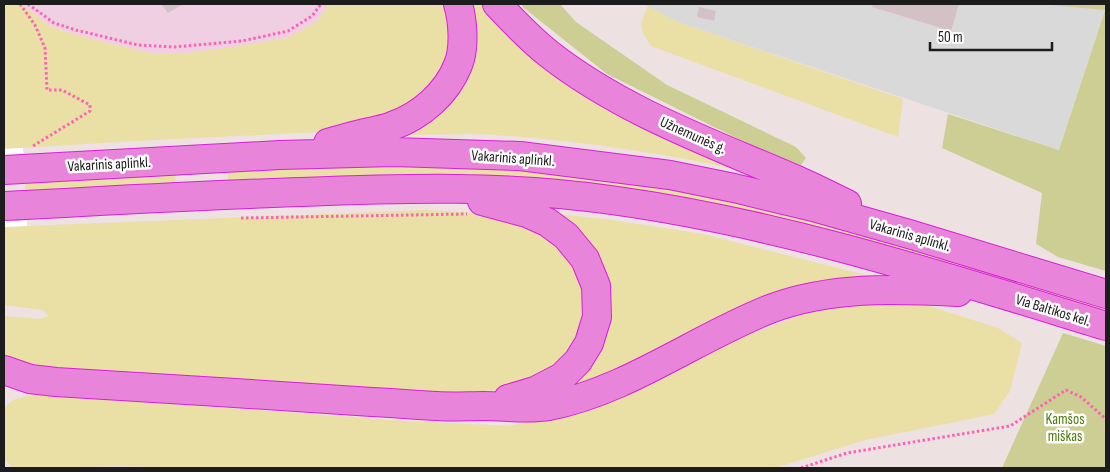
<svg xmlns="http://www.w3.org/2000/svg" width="1110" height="472" viewBox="0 0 1110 472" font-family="'Sofia Sans Condensed',sans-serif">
  <rect width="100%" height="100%" fill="#eee1e1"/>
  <path fill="#dad9d9" d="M643,4H1039L1105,9L1059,150L675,21Z"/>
  <path fill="#f0cfe3" d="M21,4H330L315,23L287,38L232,47L179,54L149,53L73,34L50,26Z"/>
  <path fill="#eadfa4" d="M4,4H21L50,26L73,34L149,53L179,54L232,47L287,38L315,23L330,4H446L452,31L450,63L420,101L348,128L318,132L135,141L4,149Z
    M467,4H485L753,173C669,154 583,141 497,135C468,133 439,135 410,135L402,132L422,124Z
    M648,6L675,21L903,99L898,137L651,46C639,28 639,26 648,6Z
    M423,163L545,171L654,185L805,217L1106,305V314L732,210L229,186L227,168Z
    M175,171L176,188L25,194V180Z
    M425,210L476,213L527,224L568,252L585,283L587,318L566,363L520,387L497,390L425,395L41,368L14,361L4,356V316L40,319L48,316L43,310L4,305V227Z
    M558,214L605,219L703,234L881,279L567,393L602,333Z
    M862,304L929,306L998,328L1022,343L1010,391L994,414L865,440L775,468H200L119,466L22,468L11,466L4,459V408L13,400L33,394L406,421L511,426L611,401L732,341L807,313Z"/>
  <path fill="#ccce94" d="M521,4H560L576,22L667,85L796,147L806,158L801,165L787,163L607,74L524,8Z
    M1039,4H1106V271L1058,257L1036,244L1042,193L942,148L948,114L1059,150L1105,10Z
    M1063,333L1106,346V468H1002Z"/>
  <path fill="#fff" d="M23,148L25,180L4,181V149Z
    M25,194L27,226L4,227V195Z"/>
  <path fill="#d4c1c6" d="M161,4H183L168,13Z
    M873,4H959L951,31L872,7Z
    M699,7L716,11L714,21L697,17Z"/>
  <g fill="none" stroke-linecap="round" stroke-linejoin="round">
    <g stroke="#d81fda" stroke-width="30">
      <path id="highway" d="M497,4C513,21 530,39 549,54C623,112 714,144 799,181C815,188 831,196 847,204
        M328,143C342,139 356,135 370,132C377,130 385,129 392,126C421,116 447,93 458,65C465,48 463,21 458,4
        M4,170L280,155L394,152L520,156L670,175L734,188L817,208L909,234L1106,294
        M482,201L527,213L547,222L566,236L585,259L596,286L597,317L589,343L578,361L562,377L535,391L508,399
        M4,206C103,201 202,195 302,192C404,188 508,185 611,200C780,223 943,276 1106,326
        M4,370L30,379L56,382C161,388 267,395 372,402C394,403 415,405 437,406C452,407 468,406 483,406C505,406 527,410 549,406C627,391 696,338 770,309C831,286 894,289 958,292"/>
    </g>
    <path stroke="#fd62ba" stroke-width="3" stroke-dasharray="2.5 2.5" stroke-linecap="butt" d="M20,4L35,25L45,48L47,90H62L90,105V111L33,146
      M28,4L54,23L76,30L138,45L174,47L242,41L288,31L312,16L321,4
      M241,218L467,214
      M801,468L847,453L1010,426L1066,390L1081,397L1106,419"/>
    <use href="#highway" stroke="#e885da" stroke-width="28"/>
  </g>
  <g text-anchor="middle" stroke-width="5" stroke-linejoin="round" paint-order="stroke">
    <g font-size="15" fill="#1c1c1c" stroke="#fff">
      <text transform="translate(693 135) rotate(24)" y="5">Užnemunės g.</text>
      <text transform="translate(513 158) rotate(4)" y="5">Vakarinis aplinkl.</text>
      <text transform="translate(109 164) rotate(-3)" y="5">Vakarinis aplinkl.</text>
      <text transform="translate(910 235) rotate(16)" y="5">Vakarinis aplinkl.</text>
      <text transform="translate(1053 310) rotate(17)" y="5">Via Baltikos kel.</text>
    </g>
    <g font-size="15" fill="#4c7b08" stroke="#fff">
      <text x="1065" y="424">Kamšos<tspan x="1065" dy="17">miškas</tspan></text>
    </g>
  </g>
  <rect width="1110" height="472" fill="none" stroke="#1c1c1c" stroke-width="10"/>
  <path d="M930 42v8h122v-8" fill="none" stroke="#1c1c1c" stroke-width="2.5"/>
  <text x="938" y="42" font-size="15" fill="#1c1c1c" stroke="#ffffff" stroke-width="4" paint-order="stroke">50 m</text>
</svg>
